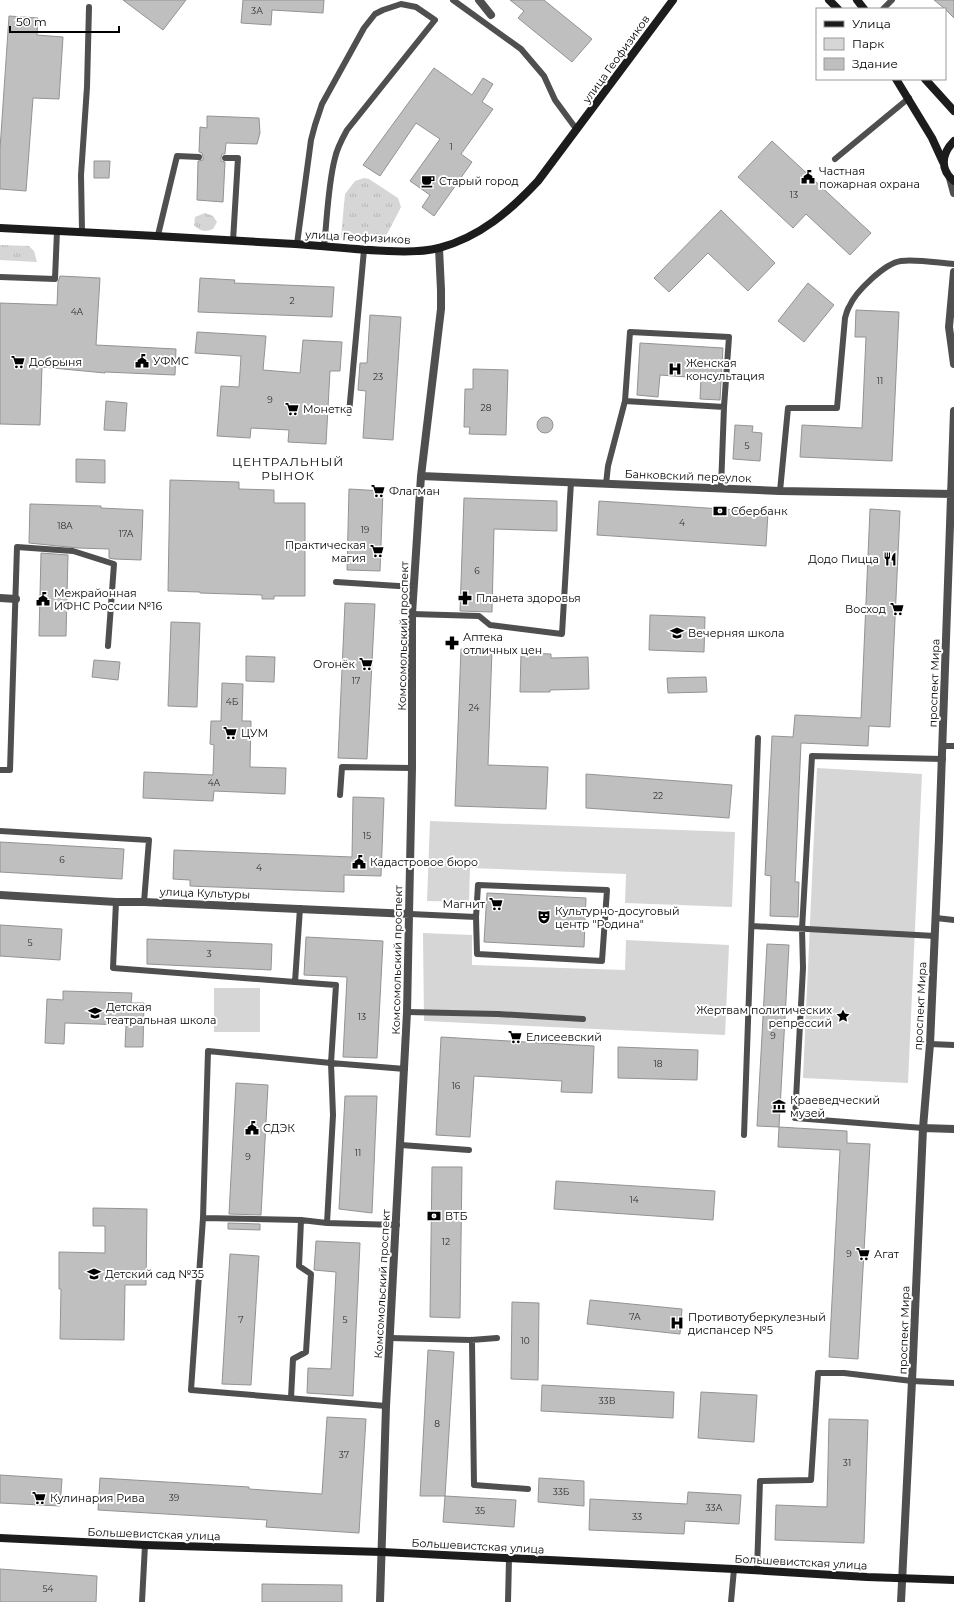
<svg xmlns="http://www.w3.org/2000/svg" width="954" height="1602" viewBox="0 0 954 1602" font-family="Montserrat,sans-serif">
  <defs>
    <pattern id="grass-tufts" width="24" height="20" patternUnits="userSpaceOnUse"><rect width="24" height="20" fill="#d6d6d6"/><path d="M3 7l-1-3M5 7V3M7 7l1-3M15 17l-1-3M17 17v-4M19 17l1-3" fill="none" stroke="#b6b6b6"/></pattern>
  </defs>
  <rect width="100%" height="100%" fill="#fff"/>
  <path fill="url(#grass-tufts)" d="M364,178L369,179L398,198L401,207L399,211L385,238L378,243L346,241L341,237L345,194L355,181Z
    M205,213L213,216L217,222L213,229C206,232 200,232 194,225L195,217Z
    M0,245L29,246L34,251L37,262L0,260Z"/>
  <path fill="#d6d6d6" d="M817,768L922,774L908,1083L803,1078Z
    M430,821L735,832L732,907L625,903L626,874L470,868L469,902L427,901Z
    M423,933L472,935V965L625,970L626,940L729,945L725,1035L424,1021Z
    M214,988H260V1032H214Z"/>
  <path fill="#bfbfbf" stroke="#939393" d="M123,0H186L163,30Z
    M243,0H324L323,13L272,10L271,25L241,23Z
    M510,0H544L592,39L572,62L518,18L524,11Z
    M934,0H954V18L945,9Z
    M9,16L38,18L37,35L63,37L59,99L33,98L26,191L0,189V149Z
    M434,68L472,95L483,78L493,84L482,102L493,109L461,154L472,162L434,216L422,207L430,195L410,181L440,139L416,123L380,176L363,165Z
    M207,116L259,118L260,133L257,144L226,143L225,154H222L221,158V161L225,162L223,202L197,200L198,161L203,160V157L202,153L199,152L200,127L207,128Z
    M772,141L871,233L850,255L806,214L793,228L738,177Z
    M94,161H110L109,178H94Z
    M721,210L775,263L748,291L708,253L669,292L654,278Z
    M60,276L100,278L96,345L176,349L175,375L105,372V373L42,367L40,425L0,424V303L57,305L58,282Z
    M200,278L235,280L234,283L334,287L332,317L198,312Z
    M808,283L834,305L804,342L778,321Z
    M856,310L899,312L892,461L800,457L802,425L862,428L866,337H855Z
    M370,315L401,317L393,440L363,438L366,391L358,390L360,363H367Z
    M197,332L266,336L263,370L300,373L303,340L342,342L340,371H330L326,444L288,442L289,430L251,428L250,438L217,436L221,386L239,387L241,356L195,353Z
    M640,343L723,348L720,400L700,399L701,378L660,375L658,397L637,395Z
    M473,369L508,370L506,435L469,434L470,427H464L465,389H473Z
    M106,401L127,403L125,431L104,430Z
    M537 425a8 8 0 1 1 16 0a8 8 0 1 1-16 0Z
    M735,425L753,426L752,432L762,433L760,461L733,459Z
    M76,459L105,460V483L76,482Z
    M170,480L239,482V489L274,490V503H305V596H274V599H262V595L200,593V592L168,591Z
    M349,489L383,491L380,571L347,570Z
    M464,498L557,501V531L494,529L492,612L460,611Z
    M599,501L768,512L766,546L597,535Z
    M30,504L101,506V508L143,510L141,560L114,559L109,558V549L78,548L29,543Z
    M870,509L900,511L890,727L869,726L868,746L801,743L795,882H799L798,917L770,916L771,876L765,875L772,736L793,737L795,715L861,718Z
    M41,553L68,555L66,636H39Z
    M345,603L375,604L367,759L338,758Z
    M650,615L705,617L704,652L649,650Z
    M171,622L200,623L197,707L168,706Z
    M461,649L492,650L488,765L548,767L546,809L455,806Z
    M521,653L551,654V658L588,657L589,689L550,690V692H520Z
    M246,656L275,657L274,682L246,681Z
    M94,660L120,662L118,680L92,677Z
    M706,677L707,692L668,693L667,678Z
    M222,683L243,684L242,721H251L250,767L286,768L285,794L214,791L213,801L143,798L144,772L213,775L214,745L210,744L211,721H221Z
    M586,774L732,785L729,818L586,808Z
    M353,797L384,798L381,876L344,875V892L190,886V880L173,879L174,850L352,857Z
    M0,842L124,849L122,879L0,872Z
    M487,893L586,898L584,947L484,942Z
    M0,925L62,929L60,960L0,956Z
    M306,937L383,941L377,1058L343,1057L347,977L304,975Z
    M147,939L272,944L271,970L147,964Z
    M767,944L789,945L779,1127L757,1126Z
    M63,991L132,993L131,1003H144L143,1047H125L126,1025L65,1023L64,1044L45,1043L47,999L63,1000Z
    M441,1037L594,1046L592,1093L561,1092L562,1081L474,1076L470,1137L436,1135Z
    M618,1047L698,1050L697,1080L618,1078Z
    M236,1083L268,1085L261,1215L229,1214Z
    M345,1096H377L372,1213L339,1209Z
    M779,1127L847,1131V1143L870,1144L858,1359L829,1357L840,1150L778,1147Z
    M432,1167H462L460,1318L430,1317Z
    M556,1181L715,1191L713,1220L554,1209Z
    M93,1208L147,1209L146,1285H125L124,1340L60,1339L61,1289H59V1252L105,1253V1226H93Z
    M228,1223L260,1224V1230L228,1229Z
    M316,1241L360,1243L353,1396L307,1393L308,1368L331,1369L336,1272L314,1270Z
    M230,1254L259,1256L251,1385L222,1384Z
    M590,1300L682,1309L680,1334L587,1324Z
    M512,1302L539,1303L538,1380L511,1379Z
    M428,1350L454,1352L445,1496H420Z
    M542,1385L674,1392L673,1418L541,1411Z
    M701,1392L757,1395L754,1442L698,1438Z
    M327,1417L366,1419L359,1533L266,1527L267,1520L98,1510L100,1478L249,1487V1489L322,1494Z
    M829,1419L868,1420L864,1543L775,1540L776,1505L827,1507Z
    M0,1475L62,1479L60,1506L0,1503Z
    M539,1478L584,1481V1506L538,1502Z
    M688,1492L741,1495L739,1524L685,1521L684,1534L589,1530L590,1499L687,1504Z
    M445,1496L516,1500L514,1527L443,1522Z
    M0,1569L97,1576L96,1602H0Z
    M262,1584L342,1585V1602H262Z"/>
  <g fill="none" stroke-linecap="round" stroke-linejoin="round">
    <path stroke="#4f4f4f" stroke-width="6" d="M453,0L521,49L544,76L555,100L577,130
      M883,9L892,0
      M225,158H238L233,241
      M835,159L909,98
      M82,231L81,175L87,87L89,7
      M158,235L177,156L199,157
      M297,244L311,140L315,125L322,104L364,28L375,14L383,10L401,4L416,7L435,20L347,130C342,139 337,148 335,158C328,184 327,220 324,247
      M0,277L55,279L57,231
      M625,401L630,332L729,337L724,407
      M349,413L364,250
      M606,484L608,466L625,401L724,407L721,488
      M780,491L788,408H837L845,318C846,315 847,310 849,307C855,292 885,263 901,261C916,259 939,263 954,264
      M336,582L414,587
      M412,614L479,616L490,625L562,634L571,482
      M943,746H954
      M0,770H10L17,547L73,551L114,564L108,646
      M340,795L342,767L412,768
      M0,831L149,840L144,902
      M478,885L607,890L602,961L477,954L476,917Z
      M116,902L113,968L295,982
      M300,908L295,982L336,985L331,1063L405,1069
      M410,914L476,917
      M936,918L954,920
      M752,926L935,936
      M407,1012L498,1014L583,1019
      M930,1044L954,1045
      M923,1128L795,1118L803,968L802,929L812,756L943,759
      M744,1135L758,738
      M401,1145L469,1150
      M203,1218L208,1051L331,1063L333,1115L327,1223
      M390,1338L471,1340L497,1338
      M471,1340L472,1342L474,1485L528,1489
      M912,1381L954,1383
      M291,1398L293,1359L306,1352L311,1274L299,1266L301,1220
      M386,1406L191,1390L203,1218L301,1220L327,1223L397,1225
      M757,1570L760,1481L811,1480L818,1373H844L912,1381
      M142,1602L145,1545
      M508,1602L509,1558
      M731,1602L734,1569"/>
    <path stroke="#4f4f4f" stroke-width="8" d="M479,0L491,15
      M950,178L954,193
      M954,272L949,327L954,364
      M421,476L780,491L954,494
      M0,598L16,599
      M0,895L116,902H144L410,914
      M923,1128L954,1129
      M380,1602L386,1406L407,1012L412,768V614L421,476L441,309V290L439,248
      M901,1602L912,1381L923,1128L930,1044L939,839L954,411"/>
    <path stroke="#1c1c1c" stroke-width="8" d="M829,0L838,9
      M857,0L864,9
      M896,79L932,138L943,162
      M925,79L954,111
      M954,141C942,153 939,169 954,181
      M0,228C98,233 197,238 295,244C326,246 357,250 388,251C406,252 423,252 439,248C480,237 510,211 538,181L673,0
      M0,1538L145,1545L382,1552L734,1569L867,1577L954,1580"/>
  </g>
  <defs>
    <g id="civic-bare" transform="scale(1.08)"><path d="M-.6-6.5H3V-4.5H.6V-3L4-1V1h2V6H-6V1h2V-1L-.6-3ZM-1.2 2.5V6h2.4V2.5Z" fill="#000" stroke="#fff" stroke-width="2.5" paint-order="stroke"/></g>
    <g id="cafe-bare" transform="scale(1.08)"><path d="M-5.5-4.5H6V0H3Q3 3.5 0 3.5H-2.5Q-5.5 3.5-5.5 0ZM3-3.2v2h1.7v-2ZM-6 4.5H4V6H-6Z" fill="#000" stroke="#fff" stroke-width="2.5" paint-order="stroke"/></g>
    <g id="supermarket-bare" transform="scale(1.08)"><path d="M-6-5.5h2.5l.6 2H6L4.5 2H-2.5L-4.4-4H-6ZM-1.5 3.2a1.3 1.3 0 1 0 .1 0ZM3 3.2a1.3 1.3 0 1 0 .1 0Z" fill="#000" stroke="#fff" stroke-width="2.5" paint-order="stroke"/></g>
    <g id="hospital-bare" transform="scale(1.08)"><path d="M-5-5h3v3.5h4V-5h3V5h-3V1.5h-4V5h-3Z" fill="#000" stroke="#fff" stroke-width="2.5" paint-order="stroke"/></g>
    <g id="bank-bare" transform="scale(1.08)"><path d="M-6-4H6V4H-6ZM0-2.3a2.3 2.3 0 1 0 0 4.6a2.3 2.3 0 1 0 0-4.6Z" fill="#000" stroke="#fff" stroke-width="2.5" paint-order="stroke"/></g>
    <g id="restaurant-bare" transform="scale(1.08)"><path d="M-5-6h1v4h1v-4h1v4h1v-4h1v5L-1.5 .5V6h-2V.5L-5-1ZM5-6V6H3V1.5H1.5Q1.5-4 5-6Z" fill="#000" stroke="#fff" stroke-width="2.5" paint-order="stroke"/></g>
    <g id="pharmacy-bare" transform="scale(1.08)"><path d="M-2-6h4v4h4v4h-4v4h-4v-4h-4v-4h4Z" fill="#000" stroke="#fff" stroke-width="2.5" paint-order="stroke"/></g>
    <g id="school-bare" transform="scale(1.08)"><path d="M0-5L7-2L0 1L-7-2ZM-4 1L0 2.5L4 1V4Q0 6-4 4Z" fill="#000" stroke="#fff" stroke-width="2.5" paint-order="stroke"/></g>
    <g id="theatre-bare" transform="scale(1.08)"><path d="M-5-5.5Q0-4 5-5.5V0Q5 5 0 6Q-5 5-5 0ZM-3.3-2.5H-1v1.5H-3.3ZM1-2.5H3.3v1.5H1ZM-2.8 1Q0 5.5 2.8 1Z" fill="#000" stroke="#fff" stroke-width="2.5" paint-order="stroke"/></g>
    <g id="sight-bare" transform="scale(1.08)"><path d="M0-6L1.8-2.2L6-1.7L2.9 1.2L3.7 5.4L0 3.3L-3.7 5.4L-2.9 1.2L-6-1.7L-1.8-2.2Z" fill="#000" stroke="#fff" stroke-width="2.5" paint-order="stroke"/></g>
    <g id="museum-bare" transform="scale(1.08)"><path d="M0-6L6-3V-2H-6V-3ZM-5-1h2V3h-2ZM-1-1h2V3h-2ZM3-1h2V3H3ZM-6 4H6V6H-6Z" fill="#000" stroke="#fff" stroke-width="2.5" paint-order="stroke"/></g>
  </defs>
  <g fill-rule="evenodd">
    <use href="#civic-bare" x="808" y="177"/>
    <use href="#cafe-bare" x="428" y="181"/>
    <use href="#civic-bare" x="142" y="361"/>
    <use href="#supermarket-bare" x="18" y="362"/>
    <use href="#hospital-bare" x="675" y="369"/>
    <use href="#supermarket-bare" x="292" y="409"/>
    <use href="#supermarket-bare" x="378" y="491"/>
    <use href="#bank-bare" x="720" y="511"/>
    <use href="#supermarket-bare" x="377" y="551"/>
    <use href="#restaurant-bare" x="890" y="559"/>
    <use href="#pharmacy-bare" x="465" y="598"/>
    <use href="#civic-bare" x="43" y="599"/>
    <use href="#supermarket-bare" x="897" y="609"/>
    <use href="#school-bare" x="677" y="633"/>
    <use href="#pharmacy-bare" x="452" y="643"/>
    <use href="#supermarket-bare" x="366" y="664"/>
    <use href="#supermarket-bare" x="230" y="733"/>
    <use href="#civic-bare" x="359" y="862"/>
    <use href="#supermarket-bare" x="496" y="904"/>
    <use href="#theatre-bare" x="544" y="917"/>
    <use href="#school-bare" x="95" y="1013"/>
    <use href="#sight-bare" x="843" y="1016"/>
    <use href="#supermarket-bare" x="515" y="1037"/>
    <use href="#museum-bare" x="779" y="1106"/>
    <use href="#civic-bare" x="252" y="1128"/>
    <use href="#bank-bare" x="434" y="1216"/>
    <use href="#supermarket-bare" x="863" y="1254"/>
    <use href="#school-bare" x="94" y="1274"/>
    <use href="#hospital-bare" x="677" y="1323"/>
    <use href="#supermarket-bare" x="39" y="1498"/>
  </g>
  <g text-anchor="middle" stroke-width="4" stroke-linejoin="round" paint-order="stroke">
    <g font-size="9" fill="#303030">
      <text x="257" y="14">3А</text>
      <text x="451" y="150">1</text>
      <text x="794" y="198">13</text>
      <text x="292" y="304">2</text>
      <text x="77" y="315">4А</text>
      <text x="378" y="380">23</text>
      <text x="880" y="384">11</text>
      <text x="270" y="403">9</text>
      <text x="486" y="411">28</text>
      <text x="747" y="449">5</text>
      <text x="682" y="526">4</text>
      <text x="65" y="529">18А</text>
      <text x="365" y="533">19</text>
      <text x="126" y="537">17А</text>
      <text x="477" y="574">6</text>
      <text x="356" y="684">17</text>
      <text x="232" y="705">4Б</text>
      <text x="474" y="711">24</text>
      <text x="214" y="786">4А</text>
      <text x="658" y="799">22</text>
      <text x="367" y="839">15</text>
      <text x="62" y="863">6</text>
      <text x="259" y="871">4</text>
      <text x="30" y="946">5</text>
      <text x="209" y="957">3</text>
      <text x="362" y="1020">13</text>
      <text x="773" y="1039">9</text>
      <text x="658" y="1067">18</text>
      <text x="456" y="1089">16</text>
      <text x="358" y="1156">11</text>
      <text x="248" y="1160">9</text>
      <text x="634" y="1203">14</text>
      <text x="446" y="1245">12</text>
      <text x="849" y="1257">9</text>
      <text x="635" y="1320">7А</text>
      <text x="241" y="1323">7</text>
      <text x="345" y="1323">5</text>
      <text x="525" y="1344">10</text>
      <text x="607" y="1404">33В</text>
      <text x="437" y="1427">8</text>
      <text x="344" y="1458">37</text>
      <text x="847" y="1466">31</text>
      <text x="561" y="1495">33Б</text>
      <text x="174" y="1501">39</text>
      <text x="714" y="1511">33А</text>
      <text x="480" y="1514">35</text>
      <text x="637" y="1520">33</text>
      <text x="48" y="1592">54</text>
    </g>
    <g font-size="11" fill="#000" stroke="#fff">
      <text transform="translate(616 59) rotate(-54)" y="4">улица Геофизиков</text>
      <text transform="translate(358 237) rotate(3)" y="4">улица Геофизиков</text>
      <text transform="translate(688 476) rotate(2)" y="4">Банковский переулок</text>
      <text transform="translate(403 636) rotate(-89)" y="4">Комсомольский проспект</text>
      <text transform="translate(934 683) rotate(-88)" y="4">проспект Мира</text>
      <text transform="translate(205 893) rotate(2)" y="4">улица Культуры</text>
      <text transform="translate(397 960) rotate(-89)" y="4">Комсомольский проспект</text>
      <text transform="translate(920 1006) rotate(-87)" y="4">проспект Мира</text>
      <text transform="translate(382 1284) rotate(-87)" y="4">Комсомольский проспект</text>
      <text transform="translate(904 1330) rotate(-88)" y="4">проспект Мира</text>
      <text transform="translate(154 1534) rotate(2)" y="4">Большевистская улица</text>
      <text transform="translate(478 1546) rotate(3)" y="4">Большевистская улица</text>
      <text transform="translate(801 1562) rotate(3)" y="4">Большевистская улица</text>
    </g>
    <g font-size="11" fill="#000" stroke="#fff" text-anchor="start">
      <text x="819" y="175">Частная<tspan x="819" dy="13">пожарная охрана</tspan></text>
      <text x="439" y="185">Старый город</text>
      <text x="153" y="365">УФМС</text>
      <text x="29" y="366">Добрыня</text>
      <text x="686" y="367">Женская<tspan x="686" dy="13">консультация</tspan></text>
      <text x="303" y="413">Монетка</text>
      <text x="389" y="495">Флагман</text>
      <text x="731" y="515">Сбербанк</text>
      <text x="366" y="549" text-anchor="end">Практическая<tspan x="366" dy="13">магия</tspan></text>
      <text x="879" y="563" text-anchor="end">Додо Пицца</text>
      <text x="54" y="597">Межрайонная<tspan x="54" dy="13">ИФНС России №16</tspan></text>
      <text x="476" y="602">Планета здоровья</text>
      <text x="886" y="613" text-anchor="end">Восход</text>
      <text x="688" y="637">Вечерняя школа</text>
      <text x="463" y="641">Аптека<tspan x="463" dy="13">отличных цен</tspan></text>
      <text x="355" y="668" text-anchor="end">Огонёк</text>
      <text x="241" y="737">ЦУМ</text>
      <text x="370" y="866">Кадастровое бюро</text>
      <text x="485" y="908" text-anchor="end">Магнит</text>
      <text x="555" y="915">Культурно-досуговый<tspan x="555" dy="13">центр "Родина"</tspan></text>
      <text x="106" y="1011">Детская<tspan x="106" dy="13">театральная школа</tspan></text>
      <text x="832" y="1014" text-anchor="end">Жертвам политических<tspan x="832" dy="13">репрессий</tspan></text>
      <text x="526" y="1041">Елисеевский</text>
      <text x="790" y="1104">Краеведческий<tspan x="790" dy="13">музей</tspan></text>
      <text x="263" y="1132">СДЭК</text>
      <text x="445" y="1220">ВТБ</text>
      <text x="874" y="1258">Агат</text>
      <text x="105" y="1278">Детский сад №35</text>
      <text x="688" y="1321">Противотуберкулезный<tspan x="688" dy="13">диспансер №5</tspan></text>
      <text x="50" y="1502">Кулинария Рива</text>
    </g>
    <g font-size="12" letter-spacing="1" fill="#000" stroke="#fff">
      <text x="288" y="466">ЦЕНТРАЛЬНЫЙ<tspan x="288" dy="14">РЫНОК</tspan></text>
    </g>
  </g>
  <rect x="816" y="8" width="130" height="72" fill="#ffffff" stroke="#999999"/>
  <rect x="824" y="21" width="20" height="6" fill="#1c1c1c" stroke="#999999"/>
  <text x="852" y="28" font-size="12" fill="#000000">Улица</text>
  <rect x="824" y="38" width="20" height="12" fill="#d6d6d6" stroke="#999999"/>
  <text x="852" y="48" font-size="12" fill="#000000">Парк</text>
  <rect x="824" y="58" width="20" height="12" fill="#bfbfbf" stroke="#999999"/>
  <text x="852" y="68" font-size="12" fill="#000000">Здание</text>
  <path d="M10 26v6h109v-6" fill="none" stroke="#000000" stroke-width="2"/>
  <text x="16" y="26" font-size="12" fill="#000000" stroke="#ffffff" stroke-width="3" paint-order="stroke">50 m</text>
</svg>
